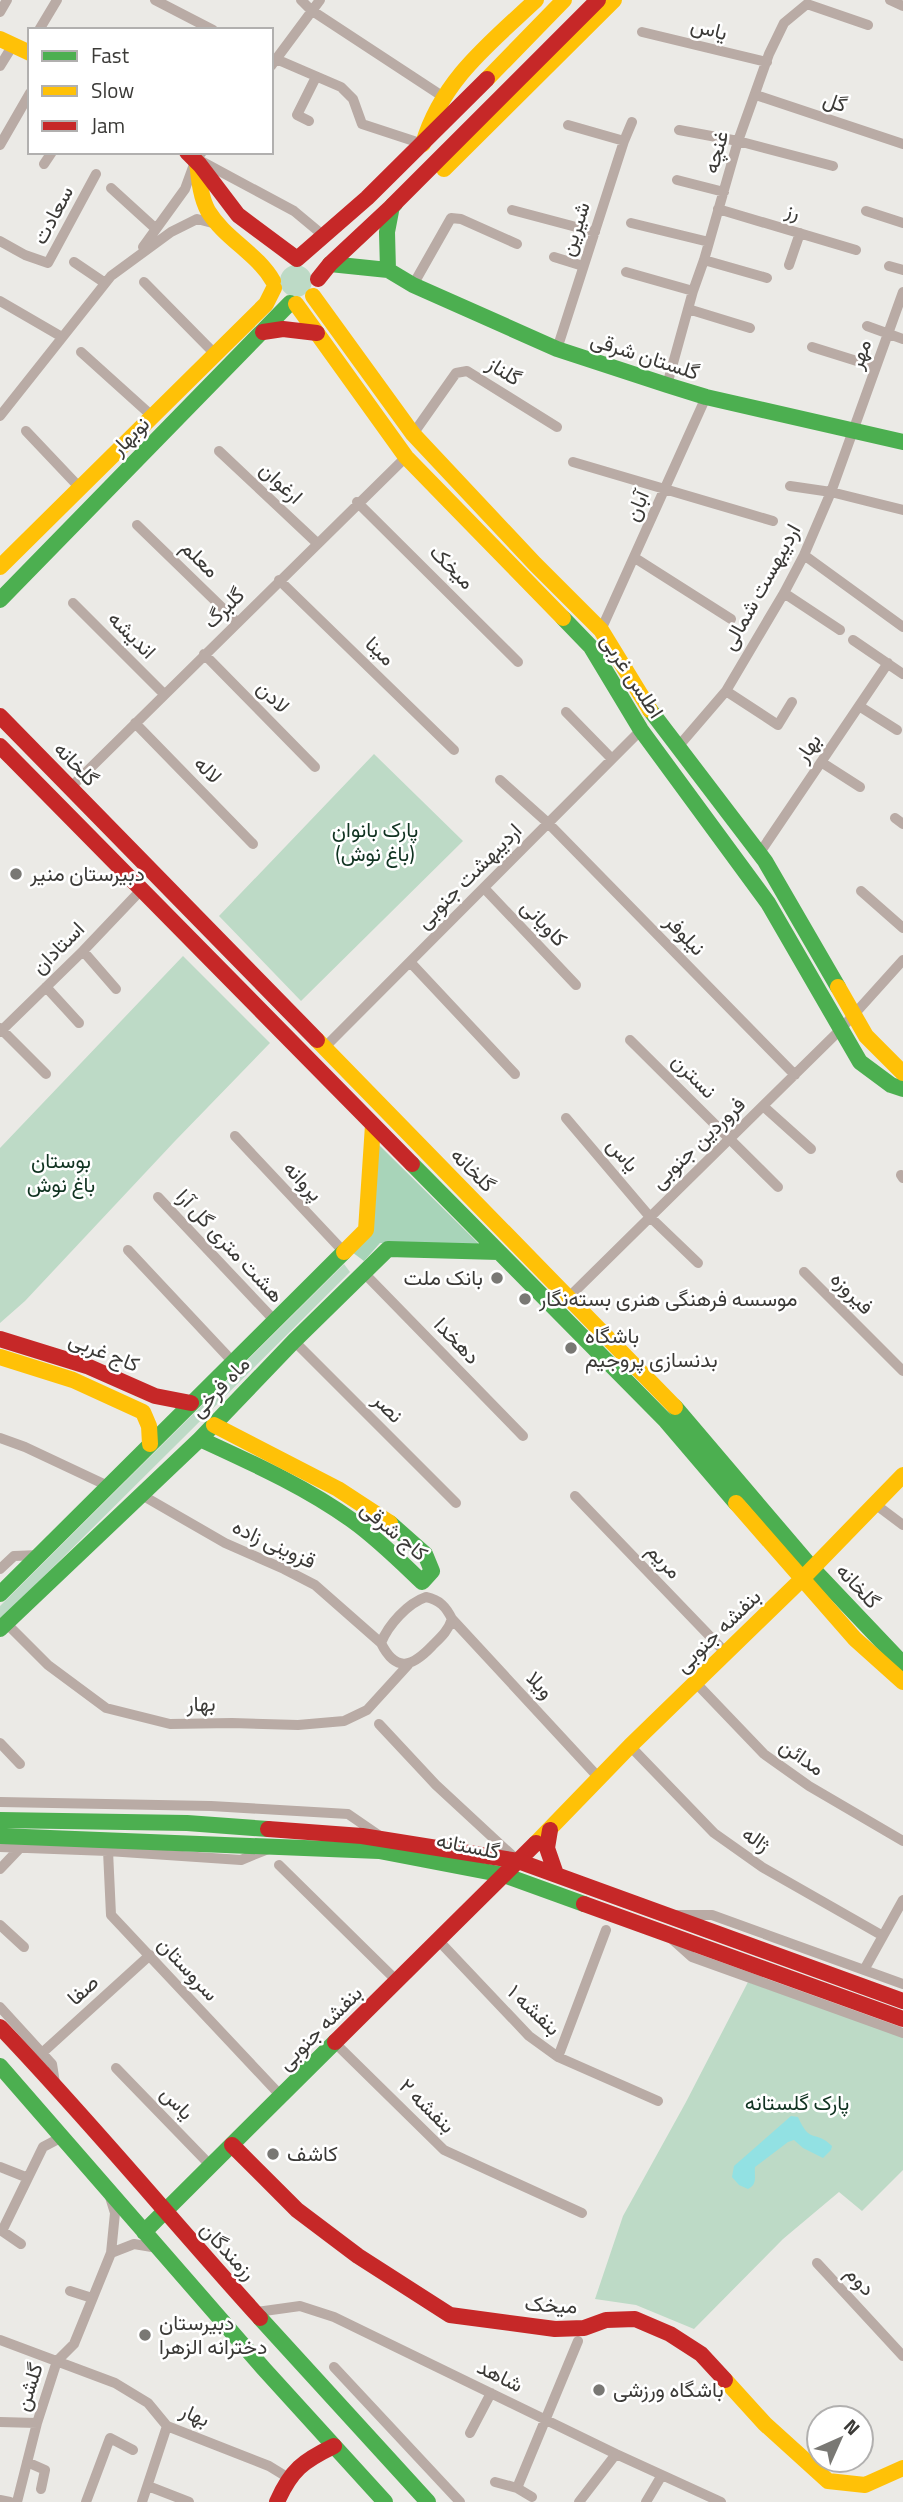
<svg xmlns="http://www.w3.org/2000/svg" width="903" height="2502" viewBox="0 0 903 2502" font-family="'Titillium Web',Vazirmatn,sans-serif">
  <rect width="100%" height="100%" fill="#ebeae6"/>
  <path fill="#bddac6" d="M280 281a16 16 0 1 1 32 0a16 16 0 1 1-32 0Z
    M374,754L463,841L301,1001L219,916Z
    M183,956L270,1043L175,1141L25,1301L0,1323V1148Z
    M344,1264L350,1272L0,1620V1606Z
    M748,1982L903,2036V2170L862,2211L839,2192L783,2239L694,2329L636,2305L595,2299L623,2216L686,2102Z"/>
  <path fill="#a8d4b9" d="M377,1143L479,1244L380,1243L364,1261L352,1252L372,1233Z"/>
  <path fill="#92e1e3" d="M791,2116L798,2117C810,2145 815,2129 832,2146L831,2150L823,2158L803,2148L794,2140L788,2142L755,2167C754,2176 758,2184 748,2189L739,2185L732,2177L734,2166Z"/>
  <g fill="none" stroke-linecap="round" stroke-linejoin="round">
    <path stroke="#b9aba5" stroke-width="10" d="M155,0L213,30
      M301,0L311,10L442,96
      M890,0L903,6
      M0,12L7,0
      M39,30L57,0
      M642,32L767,62
      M276,59L341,87L353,99L362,124L423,144
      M0,66L13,45
      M271,66L320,0
      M756,95L903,144
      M309,121L297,115L316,77
      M568,125L624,141
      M679,130L738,141L833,166
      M0,145L30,93
      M199,160L294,211L324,236
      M44,164L52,152
      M677,180L724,192
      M111,188L156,229
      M718,209L856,250
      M512,210L595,232
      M866,211L903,223
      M631,223L709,242
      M0,241L25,255L48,263L96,174
      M143,247L185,189L196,159L202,152
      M554,257L583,266
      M704,260L767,278
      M74,262L105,283
      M789,265L800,233
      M889,266L903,270
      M626,272L693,291
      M144,282L215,354
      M413,285L451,218L461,219L517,244
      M0,301L62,337
      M688,309L750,328
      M867,326L903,339
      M812,347L876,367
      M557,349L624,141L632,122
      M81,352L152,416
      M667,385L693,291L704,260L738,141L769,54L784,23L807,4L868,25
      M0,416L111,276L171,232L197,219L220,225
      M26,431L80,488
      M413,434L456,373L467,371L557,427
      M219,451L317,543
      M573,462L773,521
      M790,486L831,492L903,510
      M357,502L518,662
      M137,525L237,622
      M804,555L903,627
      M635,558L731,619
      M279,580L454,750
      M784,593L840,630
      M73,603L164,694
      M601,630L706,397
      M853,640L903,674
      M204,654L315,767
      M726,691L778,725L792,702
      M859,706L897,730
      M566,712L612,759
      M135,723L253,844
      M677,748L726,691L784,593L804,555L831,492L903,292
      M821,762L860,787
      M500,780L548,823L795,1075
      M70,788L406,457
      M895,818L903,824
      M759,854L888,663
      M484,888L576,985
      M861,891L903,928
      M83,951L116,989
      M410,962L515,1074
      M46,987L79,1023
      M0,1028L46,1074
      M0,1032L83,951L142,889
      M630,1040L778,1187
      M324,1048L641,730
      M763,1106L811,1149
      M566,1118L650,1217L698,1263
      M235,1136L344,1252
      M901,1175L903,1178
      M158,1197L275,1321
      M128,1250L233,1362
      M804,1272L903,1371
      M364,1273L523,1436
      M569,1297L840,1030L903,960
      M294,1341L456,1503
      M0,1438L25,1447L108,1486
      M140,1494L225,1543L284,1569L315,1585L381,1643
      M575,1496L726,1653
      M875,1504L903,1525
      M0,1569L14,1556L39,1555
      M426,1597C440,1600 446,1607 452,1619C448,1631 441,1637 432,1646C412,1667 396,1673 381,1643C388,1625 408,1603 426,1597Z
      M452,1619L599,1778
      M6,1623L48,1665L106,1708L170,1724L232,1723L298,1725L344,1721L367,1710L408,1665
      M695,1682L764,1754L809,1786L903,1841
      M379,1724L436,1785L516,1859
      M0,1743L20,1764
      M630,1746L714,1833L762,1867L883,1936
      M0,1802L211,1806L348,1814L380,1836
      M0,1847L108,1851L241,1860L268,1849
      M108,1851L111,1915L281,2096
      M279,1865L397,1981
      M0,1869L20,1848
      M677,1915H712L903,1984
      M0,1925L24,1947
      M438,1940L529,2036L558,2057L658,2101
      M673,1940L692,1957L903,2033
      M864,1970L903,1900
      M0,2007L52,2064L55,2083
      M335,2043L444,2150L582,2213
      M42,2053L150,1955
      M558,2057L606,1930
      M116,2068L211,2166
      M0,2167L28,2178
      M21,2244L2,2231L43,2147L62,2137
      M111,2253L134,2244L158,2248
      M817,2263L903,2356
      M70,2291L92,2298
      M257,2312L300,2306L334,2317L616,2454L721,2502
      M0,2340L115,2383L148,2403L167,2426L269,2466L287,2477
      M334,2367L460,2502
      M0,2422L37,2423
      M470,2433L491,2393
      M27,2462L45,2470L41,2489
      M495,2482L517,2488L532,2497
      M148,2486L189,2502
      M517,2488L578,2341
      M0,2500L10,2502
      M17,2502L37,2423L57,2361L74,2344L111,2253L115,2213L110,2197
      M86,2502L110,2438L133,2450
      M142,2502L167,2426
      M579,2502L616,2454
      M646,2502L662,2475"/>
    <path stroke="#4caf50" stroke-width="16" d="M330,264L388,270L413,285L557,349L667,385L706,397L903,442
      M388,270L387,232L392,206L395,204
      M0,600L290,303
      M563,618L591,647L641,730L768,903L860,1062L891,1085L903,1089
      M650,710L765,861L838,987
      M412,1164L666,1421L736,1503
      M675,1407L812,1568L903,1664
      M200,1439C252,1463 306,1487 353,1521C378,1539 400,1561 422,1582L432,1571L425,1554L390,1523
      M0,1594L344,1252
      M0,1629L200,1439L294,1341L388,1249L499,1252
      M0,1820L187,1823L268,1829
      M0,1836L379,1851L504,1875L584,1904
      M0,2066L264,2369L385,2502
      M144,2232L335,2042
      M260,2318L428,2502"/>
    <path stroke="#ffc107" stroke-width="16" d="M0,39L30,53
      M487,79L564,0
      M423,144C442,80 489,44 536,0
      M197,162C199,178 200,196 208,211C225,239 257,253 273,281
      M444,169L614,0
      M313,296L413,434L535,564L601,630L650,710
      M296,304L406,457L563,618
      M0,567L266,304L274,288
      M838,987L866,1036L903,1073
      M317,1040L675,1407
      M344,1252L366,1230L373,1125
      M0,1357L73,1380L143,1412L149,1426L150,1444
      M214,1425L338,1489L390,1523
      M736,1503L855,1639L903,1682
      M536,1843L630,1746L801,1580L903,1475
      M725,2380L765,2424L828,2481L865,2485L903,2468"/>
    <path stroke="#c62828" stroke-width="16" d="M187,152L200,165L238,215L297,259L367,198L487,79
      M318,279L330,264L392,206L598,0
      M263,332L283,329L317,333
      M0,716L317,1040
      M0,746L412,1164
      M0,1339L87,1366L155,1396L191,1403
      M268,1829L362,1836L518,1861L903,2001
      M550,1830L547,1848L556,1874
      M584,1904L903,2019
      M0,2027C90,2121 173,2222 260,2318
      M335,2042L536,1843
      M232,2145L297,2210L358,2256L450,2315L555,2329L584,2328L606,2320L635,2319L670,2334L701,2354L725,2380
      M277,2502C291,2470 303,2461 334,2446"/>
  </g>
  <g fill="#797874" stroke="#fff" stroke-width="2.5">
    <circle cx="16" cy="874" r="7"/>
    <circle cx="497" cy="1278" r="7"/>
    <circle cx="525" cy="1299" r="7"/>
    <circle cx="571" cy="1348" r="7"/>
    <circle cx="273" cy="2154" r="7"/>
    <circle cx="145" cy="2335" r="7"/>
    <circle cx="599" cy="2390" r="7"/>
  </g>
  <g text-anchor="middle" stroke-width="5" stroke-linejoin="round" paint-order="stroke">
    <g font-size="21" fill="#3b3a37" stroke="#fff">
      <text transform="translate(709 29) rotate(14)" y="7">یاس</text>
      <text transform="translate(835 102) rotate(19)" y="7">گل</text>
      <text transform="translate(716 152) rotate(-74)" y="7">غنچه</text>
      <text transform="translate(793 211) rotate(17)" y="7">رز</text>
      <text transform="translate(53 215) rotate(-62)" y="7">سعادت</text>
      <text transform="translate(575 229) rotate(-72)" y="7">شیرین</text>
      <text transform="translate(860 354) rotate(-70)" y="7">مهر</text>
      <text transform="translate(645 356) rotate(18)" y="7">گلستان شرقی</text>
      <text transform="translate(504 371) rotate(32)" y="7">گلناز</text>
      <text transform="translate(130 436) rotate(-45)" y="7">نوبهار</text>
      <text transform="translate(281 483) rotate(43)" y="7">ارغوان</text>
      <text transform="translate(637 506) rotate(-67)" y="7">آبان</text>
      <text transform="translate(200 559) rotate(44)" y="7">معلم</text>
      <text transform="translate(452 567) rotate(45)" y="7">میخک</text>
      <text transform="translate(761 587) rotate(-61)" y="7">اردیبهست شمالی</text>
      <text transform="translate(224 608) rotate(-45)" y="7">گلبرگ</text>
      <text transform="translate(132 635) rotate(45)" y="7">اندیشه</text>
      <text transform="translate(380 651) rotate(44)" y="7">مینا</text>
      <text transform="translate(632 676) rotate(57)" y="7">اطلس غربی</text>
      <text transform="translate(273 697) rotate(45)" y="7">لادن</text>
      <text transform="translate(808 748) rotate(-56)" y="7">بهار</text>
      <text transform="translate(76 764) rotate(46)" y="7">گلخانه</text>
      <text transform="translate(208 770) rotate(45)" y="7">لاله</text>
      <text transform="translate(469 876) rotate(-45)" y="7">اردیبهشت جنوبی</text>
      <text transform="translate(544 923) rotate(46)" y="7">کاویانی</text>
      <text transform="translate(685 935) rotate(46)" y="7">نیلوفر</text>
      <text transform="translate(58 948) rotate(-45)" y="7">استادان</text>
      <text transform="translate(694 1076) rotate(45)" y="7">نسترن</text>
      <text transform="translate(698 1143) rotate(-44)" y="7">فروردین جنوبی</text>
      <text transform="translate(623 1155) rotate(50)" y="7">یاس</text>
      <text transform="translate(473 1170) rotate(45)" y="7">گلخانه</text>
      <text transform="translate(303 1181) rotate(47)" y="7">پروانه</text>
      <text transform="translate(230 1246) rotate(47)" y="7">هشت متری گل آرا</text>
      <text transform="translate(852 1293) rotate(45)" y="7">فیروزه</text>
      <text transform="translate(457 1341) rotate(46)" y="7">دهخدا</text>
      <text transform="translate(104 1352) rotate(22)" y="7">کاج غربی</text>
      <text transform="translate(220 1387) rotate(-46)" y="7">ماه فرخی</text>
      <text transform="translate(388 1408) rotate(45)" y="7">نصر</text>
      <text transform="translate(394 1531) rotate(40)" y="7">کاج شرقی</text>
      <text transform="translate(274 1544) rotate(25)" y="7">قزوینی زاده</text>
      <text transform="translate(664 1561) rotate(46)" y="7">مریم</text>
      <text transform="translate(858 1586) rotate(47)" y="7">گلخانه</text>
      <text transform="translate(718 1631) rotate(-44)" y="7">بنفشه جنوبی</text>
      <text transform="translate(540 1685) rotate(47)" y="7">ویلا</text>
      <text transform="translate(201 1704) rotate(-1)" y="7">بهار</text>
      <text transform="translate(802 1757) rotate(35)" y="7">مدائن</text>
      <text transform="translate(756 1839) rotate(34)" y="7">ژاله</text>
      <text transform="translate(468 1846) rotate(11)" y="7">گلستانه</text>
      <text transform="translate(188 1969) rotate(47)" y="7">سروستان</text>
      <text transform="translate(83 1990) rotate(-42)" y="7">صفا</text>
      <text transform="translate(534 2010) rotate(43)" y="7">بنفشه ۱</text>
      <text transform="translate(320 2028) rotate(-45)" y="7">بنفشه جنوبی</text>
      <text transform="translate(177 2103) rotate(46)" y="7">یاس</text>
      <text transform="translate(427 2106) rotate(44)" y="7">بنفشه ۲</text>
      <text transform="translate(228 2251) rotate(47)" y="7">رزمندگان</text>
      <text transform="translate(860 2281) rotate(47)" y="7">دوم</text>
      <text transform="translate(551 2305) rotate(3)" y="7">میخک</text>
      <text transform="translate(500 2376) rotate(26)" y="7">شاهد</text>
      <text transform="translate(29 2387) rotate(-72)" y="7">گلشن</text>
      <text transform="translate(195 2415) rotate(24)" y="7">بهار</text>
    </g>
    <g font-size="21" fill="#103321" stroke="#fff">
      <text x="375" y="837">پارک بانوان<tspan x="375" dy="24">(باغ نوش)</tspan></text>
      <text x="61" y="1168">بوستان<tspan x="61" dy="24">باغ نوش</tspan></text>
      <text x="797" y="2110">پارک گلستانه</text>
    </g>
    <g font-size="21" fill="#3b3a37" stroke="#fff" text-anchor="start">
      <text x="30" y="881">دبیرستان منیر</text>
      <text x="483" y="1285" text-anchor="end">بانک ملت</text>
      <text x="539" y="1306">موسسه فرهنگی هنری بسته‌نگار</text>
      <text x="585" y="1343">باشگاه<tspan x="585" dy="24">بدنسازی پروجیم</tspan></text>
      <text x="287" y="2161">کاشف</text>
      <text x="159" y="2330">دبيرستان<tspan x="159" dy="24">دخترانه الزهرا</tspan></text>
      <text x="613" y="2397">باشگاه ورزشی</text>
    </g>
  </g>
  <rect x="28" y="28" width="245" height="126" fill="#ffffff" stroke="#b1b0af" stroke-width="2"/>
  <rect x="42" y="51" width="35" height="10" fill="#4caf50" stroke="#b1b0af" stroke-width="2"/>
  <text x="91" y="63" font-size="21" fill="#3b3a37">Fast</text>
  <rect x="42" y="86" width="35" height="10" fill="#ffc107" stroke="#b1b0af" stroke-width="2"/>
  <text x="91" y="98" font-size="21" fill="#3b3a37">Slow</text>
  <rect x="42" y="121" width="35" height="10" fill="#c62828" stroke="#b1b0af" stroke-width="2"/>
  <text x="91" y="133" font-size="21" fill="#3b3a37">Jam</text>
  <g transform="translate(840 2439) rotate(45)"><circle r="33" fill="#ffffff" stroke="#b1b0af" stroke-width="2"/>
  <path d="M0-5L12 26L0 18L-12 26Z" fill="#797874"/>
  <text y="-10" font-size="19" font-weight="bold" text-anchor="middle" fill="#3b3a37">N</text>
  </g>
</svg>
